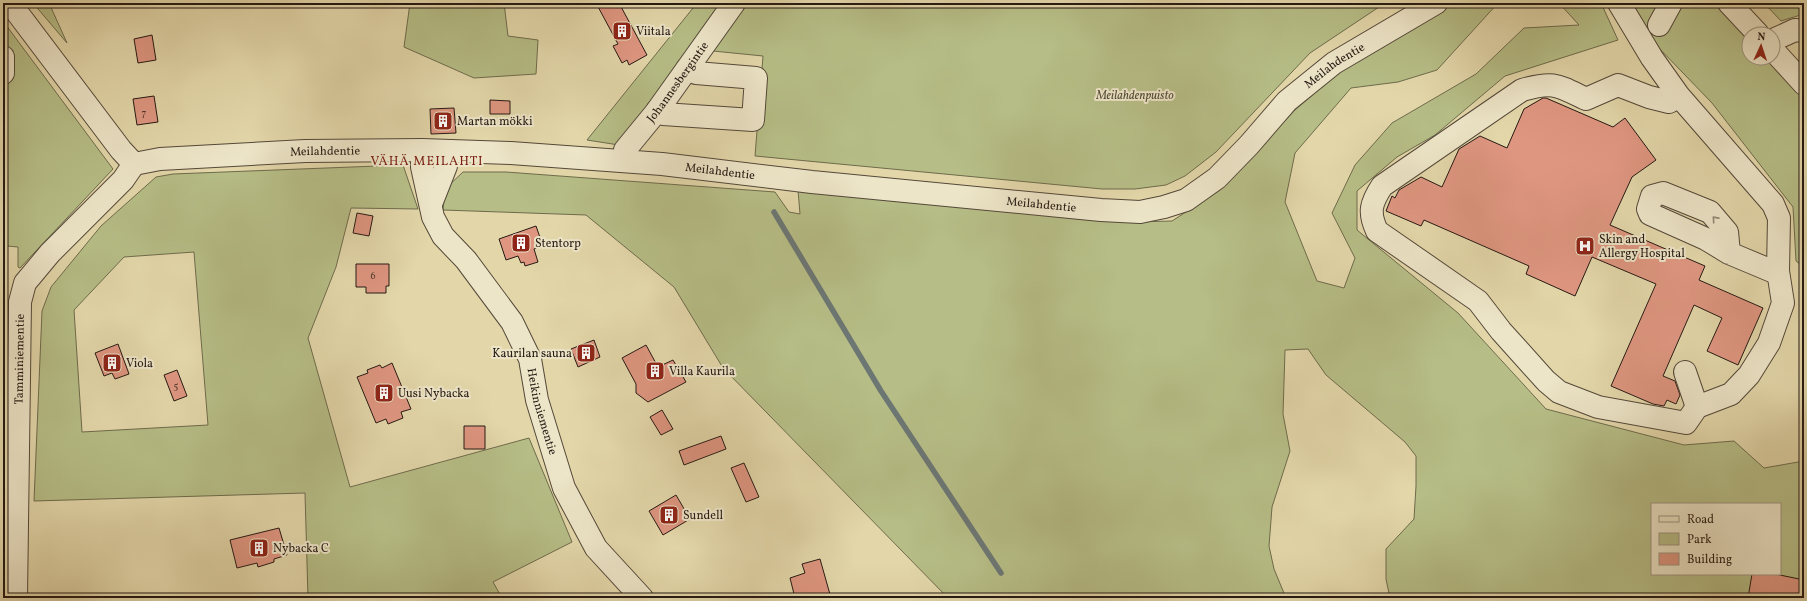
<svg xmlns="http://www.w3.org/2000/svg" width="1807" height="601" viewBox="0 0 1807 601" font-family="Vollkorn,serif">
  <rect width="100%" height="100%" fill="#e3d7aa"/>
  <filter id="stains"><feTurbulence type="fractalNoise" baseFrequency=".005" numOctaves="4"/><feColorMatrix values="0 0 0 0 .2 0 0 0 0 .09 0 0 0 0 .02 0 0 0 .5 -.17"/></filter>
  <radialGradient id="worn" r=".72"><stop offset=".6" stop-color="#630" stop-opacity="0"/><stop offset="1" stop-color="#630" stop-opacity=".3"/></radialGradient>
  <path fill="#b6bd86" stroke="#6e6b4c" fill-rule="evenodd" d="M33,3H49L67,43Z
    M410,3H504L508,36L538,40L536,74L474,78L404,47Z
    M697,3H1385L1310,53L1216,152L1185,176L1166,185L1135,189H1102L755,156L763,56L713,51L619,145L587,140Z
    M1452,3H1498L1437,70L1398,82L1351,88L1295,153L1285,202L1317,281L1344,288L1355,258L1332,213L1355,165L1392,123L1476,74L1524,28L1579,25L1559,3H1601L1618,40L1505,76L1435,135L1397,157L1357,191V230L1458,313L1546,409L1684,445L1734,441L1764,468L1804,461V598H1390L1386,579V549L1414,519L1416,486V456L1405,442L1326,375L1308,349L1285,350L1283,414L1290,451L1272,507L1269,546L1274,569L1286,598H948L723,368L674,287L586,215L443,210L445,189L463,172H506L775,192L789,212L800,214L798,190L1131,222L1172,221L1220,190L1295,110L1343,69ZM1652,504H1780V574H1652Z
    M1632,3H1716L1749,39V58H1766L1804,100V267L1796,261L1793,207L1712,103L1655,44Z
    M1764,3H1804V14L1781,21Z
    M3,21L113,169L20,268L18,267V247L7,246L6,270H3Z
    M403,165L418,209L351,208L336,267L308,338L350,487L529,438L572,542L493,582L502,598H308L305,493L34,501L42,311L51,287L101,226L156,177L173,174ZM194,252L208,425L82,432L74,310L124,257Z
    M3,373L10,374L4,598H3Z"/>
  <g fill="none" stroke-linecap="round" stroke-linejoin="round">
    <path stroke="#6c7774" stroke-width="5.5" d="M774,212L881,391L1001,573"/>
  </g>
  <path fill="#df9681" stroke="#251913" d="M596,3H619L647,55L629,65L627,60L622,63L613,46L618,44Z
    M152,35L156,60L138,63L134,39Z
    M154,96L158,122L137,125L133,99Z
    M1543,98H1546L1613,127L1625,118L1656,160L1632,177L1610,225L1705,266L1699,280L1763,308L1738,365L1707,351L1722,318L1694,305L1663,376L1675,381L1680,395L1676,404L1667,400L1664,406L1653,404L1611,386L1656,284L1592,257L1575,296L1526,274L1529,266L1424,220L1421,226L1386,211L1392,196L1395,198L1399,190L1421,177L1442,187L1459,149L1480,136L1507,148L1524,109Z
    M490,100L510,101V114H490Z
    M454,108L456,133L431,134L430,109Z
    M357,213L373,216L369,236L353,233Z
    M536,226L543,246L534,249L538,262L525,266L524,262L521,263L518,256L506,260L499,239Z
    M356,264H389V286H386V293H366V287H356Z
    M594,340L600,357L578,367L571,349Z
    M118,344L129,374L115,379L112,373L104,376L95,353Z
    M646,345L658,367L673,360L686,382L648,402L636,393V384L622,358Z
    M392,363L411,409L401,412L403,418L388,424L386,419L376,423L357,377L368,373L367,370L380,365L382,368Z
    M177,370L187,396L174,401L164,375Z
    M662,410L673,429L661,435L650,417Z
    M464,426H485V449H464Z
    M721,436L726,449L684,465L679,451Z
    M744,463L759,497L746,502L731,468Z
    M676,495L690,519L663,535L649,511Z
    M279,528L287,555L274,559V562L258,567L257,563L237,568L230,540Z
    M820,559L831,598H795L790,578L805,573L802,564Z
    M1752,574H1775L1804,580V598H1748Z"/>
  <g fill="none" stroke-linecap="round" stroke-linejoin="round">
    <g stroke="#544839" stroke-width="24">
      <g id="minor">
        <path id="s1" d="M10,3L121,150L134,164L160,159L305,151L422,150L511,153L662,164L812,182L1101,210L1140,212L1164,207L1186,200L1217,178L1249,145L1287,101L1334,63L1436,3"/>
        <path d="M1619,3L1652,58L1679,96L1773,204L1779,218L1778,271L1783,303L1769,343L1749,375L1731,394L1697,407L1686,423L1598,407L1559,392L1546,381L1501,331L1478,301L1377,231C1368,212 1371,203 1382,186L1522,90C1554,81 1557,85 1586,99L1618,85L1649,97L1669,102L1679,96"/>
        <path d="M1729,3L1758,34"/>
        <path d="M1659,25L1671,3"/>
        <path d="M1773,40L1795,30L1804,31"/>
        <path d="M1773,50L1804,84"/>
        <path d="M3,57V73"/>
        <path d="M657,111L663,114L753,120L756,78L696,73L687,69"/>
        <path id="s2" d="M422,150V167L433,217L443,236L466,260L512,322L530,359L537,400L564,488L596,548L642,598"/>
        <path id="s3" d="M624,160L625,150L657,111L734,3"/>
        <path d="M431,204L446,166V151"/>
        <path d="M1729,253L1727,232L1710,212L1663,193L1652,196L1648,209L1650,214L1706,239L1729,253L1772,271H1778"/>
        <path d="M1685,372L1697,407"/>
        <path id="s4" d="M16,598L20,302L25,283L50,253L123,180L134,164"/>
      </g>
    </g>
    <use href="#minor" stroke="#ede5c8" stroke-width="22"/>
  </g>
  <defs><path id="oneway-chevron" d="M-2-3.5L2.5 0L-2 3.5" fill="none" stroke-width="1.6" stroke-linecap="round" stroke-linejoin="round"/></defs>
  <use stroke="#938977" href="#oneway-chevron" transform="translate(1715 219) rotate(-132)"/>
  <defs>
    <g id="building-square" transform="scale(1)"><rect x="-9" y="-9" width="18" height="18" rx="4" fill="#8f2418" stroke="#ede5c8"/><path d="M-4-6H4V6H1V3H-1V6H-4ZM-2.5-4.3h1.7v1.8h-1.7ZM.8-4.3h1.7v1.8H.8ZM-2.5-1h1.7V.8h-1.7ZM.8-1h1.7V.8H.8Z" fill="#fff"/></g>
    <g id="hospital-square" transform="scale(1)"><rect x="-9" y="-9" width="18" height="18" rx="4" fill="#8f2418" stroke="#ede5c8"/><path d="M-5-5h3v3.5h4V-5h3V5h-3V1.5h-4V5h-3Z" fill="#fff"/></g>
  </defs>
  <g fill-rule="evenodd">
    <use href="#building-square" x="622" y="31"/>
    <use href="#building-square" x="443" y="121"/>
    <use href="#building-square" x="521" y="243"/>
    <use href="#hospital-square" x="1585" y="246"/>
    <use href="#building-square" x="586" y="353"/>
    <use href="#building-square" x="112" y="363"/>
    <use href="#building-square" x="655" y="371"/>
    <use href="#building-square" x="384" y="393"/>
    <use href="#building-square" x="669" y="515"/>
    <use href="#building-square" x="259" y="548"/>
  </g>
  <g text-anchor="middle" stroke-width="4" stroke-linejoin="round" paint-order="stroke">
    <g font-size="10" fill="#54382e">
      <text x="144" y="116">7</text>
      <text x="373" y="279">6</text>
      <text x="176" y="389">5</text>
    </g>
    <g font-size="12" fill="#251913" stroke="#ede5c8" text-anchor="start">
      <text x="636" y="35">Viitala</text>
      <text x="457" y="125">Martan mökki</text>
      <text x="1599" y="243">Skin and<tspan x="1599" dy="14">Allergy Hospital</tspan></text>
      <text x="535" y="247">Stentorp</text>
      <text x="572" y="357" text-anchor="end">Kaurilan sauna</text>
      <text x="126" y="367">Viola</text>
      <text x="669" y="375">Villa Kaurila</text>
      <text x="398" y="397">Uusi Nybacka</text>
      <text x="683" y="519">Sundell</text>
      <text x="273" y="552">Nybacka C</text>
    </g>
    <g font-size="12" fill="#251913" stroke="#ede5c8">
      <text dy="4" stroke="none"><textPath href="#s1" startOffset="1462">Meilahdentie</textPath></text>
      <text dy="4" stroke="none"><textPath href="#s3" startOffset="96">Johannesbergintie</textPath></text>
      <text dy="4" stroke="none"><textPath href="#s1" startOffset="395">Meilahdentie</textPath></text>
      <text dy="4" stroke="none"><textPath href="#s1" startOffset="791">Meilahdentie</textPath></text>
      <text dy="4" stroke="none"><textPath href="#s1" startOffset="1114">Meilahdentie</textPath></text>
      <text dy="4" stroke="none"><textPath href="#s4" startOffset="239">Tamminiementie</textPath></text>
      <text dy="4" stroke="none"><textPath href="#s2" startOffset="295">Heikinniementie</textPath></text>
    </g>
    <g font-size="12" font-style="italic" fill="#504a36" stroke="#ede5c8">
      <text x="1135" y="99">Meilahdenpuisto</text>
    </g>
    <g font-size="13" letter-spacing="1" fill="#7a1f14" stroke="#ede5c8">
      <text x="427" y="165">VÄHÄ MEILAHTI</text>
    </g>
  </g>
  <rect width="1807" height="601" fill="none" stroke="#e3d7aa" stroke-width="16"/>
  <rect x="4" y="4" width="1799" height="593" fill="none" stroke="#251913" stroke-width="2"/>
  <rect x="8" y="8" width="1791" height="585" fill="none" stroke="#251913"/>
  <rect x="1651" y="503" width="130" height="72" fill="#ede5c8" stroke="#9d9380"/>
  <rect x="1659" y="516" width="20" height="6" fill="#ede5c8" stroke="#9d9380"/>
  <text x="1687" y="523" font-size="12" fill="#251913">Road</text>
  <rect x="1659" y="533" width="20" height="12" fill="#b6bd86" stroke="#9d9380"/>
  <text x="1687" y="543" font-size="12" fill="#251913">Park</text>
  <rect x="1659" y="553" width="20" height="12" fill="#df9681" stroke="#9d9380"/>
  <text x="1687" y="563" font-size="12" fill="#251913">Building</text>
  <g transform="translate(1761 46) rotate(3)"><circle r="19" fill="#ede5c8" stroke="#9d9380"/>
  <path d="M0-3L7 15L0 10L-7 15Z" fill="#8f2418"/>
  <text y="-6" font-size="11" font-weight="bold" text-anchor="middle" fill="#251913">N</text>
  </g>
  <rect width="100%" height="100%" filter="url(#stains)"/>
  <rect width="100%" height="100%" fill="url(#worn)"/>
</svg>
